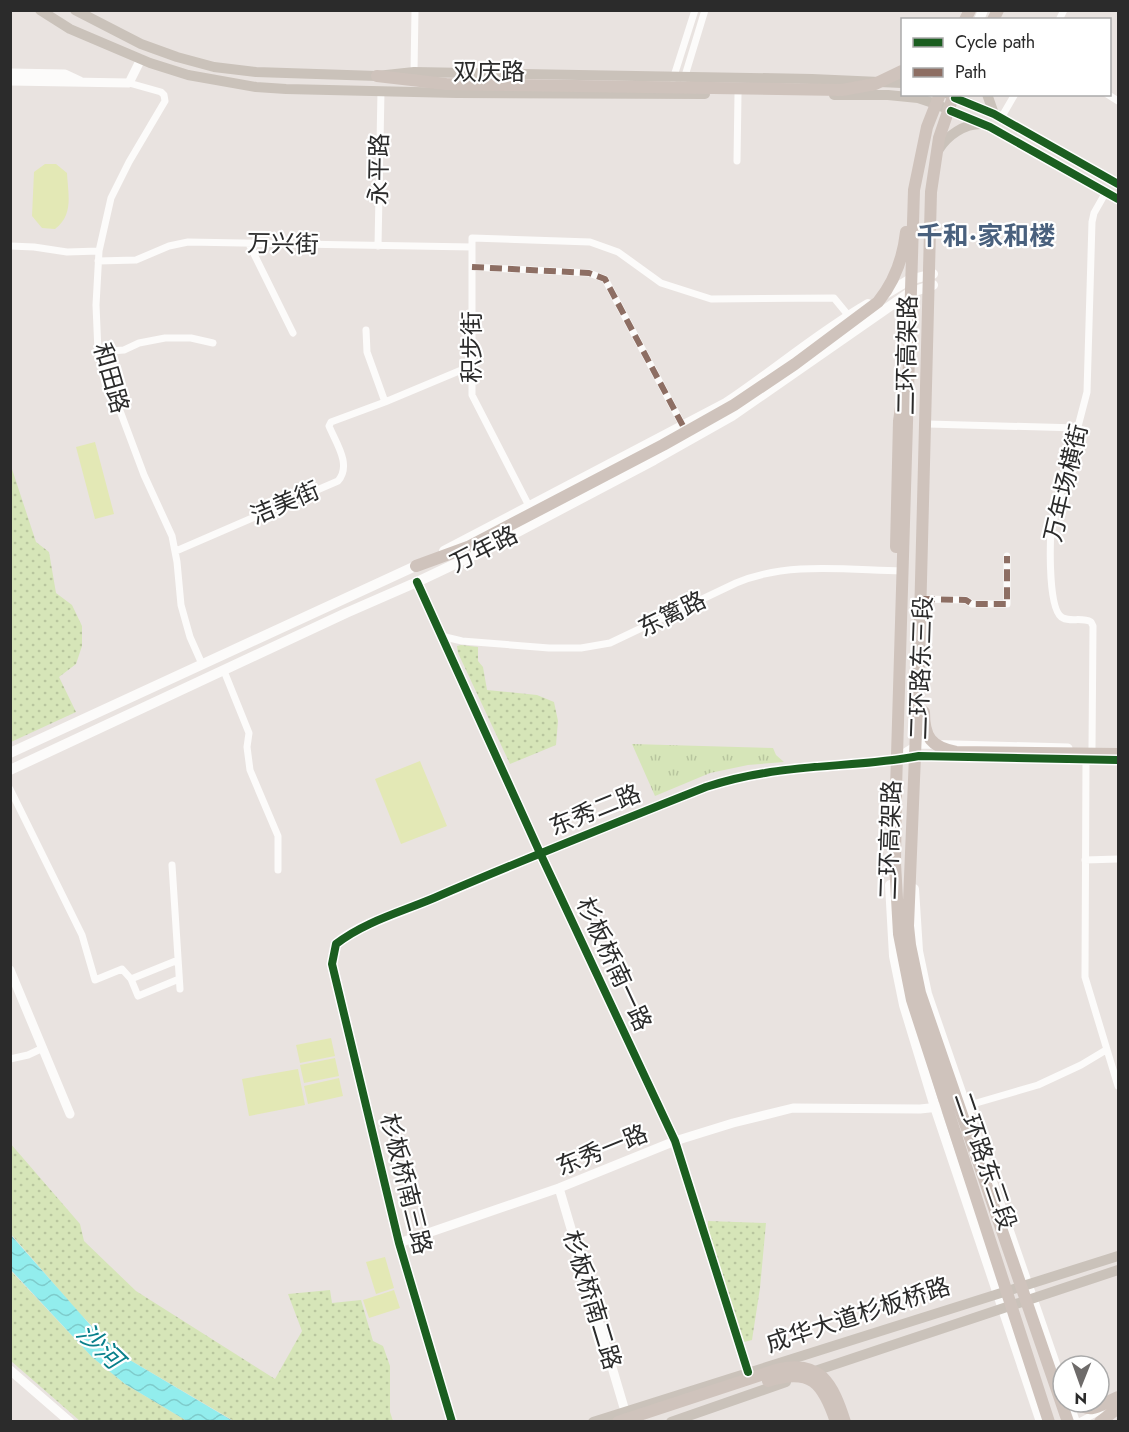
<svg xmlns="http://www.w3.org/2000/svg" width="1129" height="1432" viewBox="0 0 1129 1432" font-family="Jost,'Noto Sans SC',sans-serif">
  <defs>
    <pattern id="grass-tufts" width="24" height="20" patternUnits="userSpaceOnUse" patternTransform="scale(1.5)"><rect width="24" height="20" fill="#d6e5b8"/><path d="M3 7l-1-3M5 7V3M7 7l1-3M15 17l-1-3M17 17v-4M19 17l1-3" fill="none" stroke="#b8c59e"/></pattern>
    <pattern id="park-dots" width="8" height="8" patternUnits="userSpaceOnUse" patternTransform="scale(1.5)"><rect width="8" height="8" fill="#d6e5b8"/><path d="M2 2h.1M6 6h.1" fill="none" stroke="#b8c59e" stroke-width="1.8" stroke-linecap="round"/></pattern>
    <pattern id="water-waves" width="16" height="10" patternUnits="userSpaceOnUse" patternTransform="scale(1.5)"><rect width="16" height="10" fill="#92eded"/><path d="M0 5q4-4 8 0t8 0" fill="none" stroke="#7ecbcb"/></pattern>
  </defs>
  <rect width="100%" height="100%" fill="#e9e3e0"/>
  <path fill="url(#grass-tufts)" d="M632,744L773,748L776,755L784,762L748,765L710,773L655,796Z"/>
  <path fill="url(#park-dots)" d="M11,466L36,542L49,552L56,593L72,605L82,626V646L76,664L59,677L76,712L11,742Z
    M461,645L478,647V661L483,667L487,690L537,695L554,702L558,721L556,745L510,764L458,653L457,646Z
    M10,1143L80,1224L84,1241L136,1291L275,1379L302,1331L288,1294L330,1290L332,1303L361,1300L373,1341L383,1346L390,1366V1412L393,1421H234L123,1356L80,1314L11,1234Z
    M708,1221L766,1223L760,1288L752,1340L744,1342L708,1230Z
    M10,1270L92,1357L125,1384L187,1421H80L11,1361Z"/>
  <path fill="#e3e8b5" d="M45,164H56L67,173C68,194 74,215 55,229L42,228L32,216L34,172Z
    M95,442L114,514L95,519L76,447Z
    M420,761L447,826L401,844L375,779Z
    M331,1038L335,1056L300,1063L296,1045Z
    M335,1058L339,1076L304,1083L300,1065Z
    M298,1069L305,1105L249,1116L242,1079Z
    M339,1078L343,1096L308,1104L304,1086Z
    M385,1257L394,1288L376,1294L366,1262Z
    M394,1290L400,1308L369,1318L363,1300Z"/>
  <path fill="url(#water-waves)" d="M10,1234L92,1327L123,1356L233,1421H187L125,1384L92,1357L11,1270Z"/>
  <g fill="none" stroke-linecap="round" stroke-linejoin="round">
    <path stroke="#fcfbfa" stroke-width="7" d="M1059,20L1064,10
      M414,72L415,10
      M673,79L695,10
      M684,79L705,10
      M129,83L161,92L164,95L165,101L129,162L111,198L99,251L96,305L98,352L144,475L172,536L177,562L181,605L190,637L202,664
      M1107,94L1118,101
      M1001,118L1015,94
      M737,161L738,94
      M249,244L293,333
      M10,246L34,247L67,252L99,251
      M378,246L381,91
      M98,261L136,260L169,246L188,242L472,247
      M472,267L589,273L605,279L683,426
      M366,330L367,352L385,402
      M98,352L124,350L139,343L165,338H191L213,343
      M928,424L1078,428
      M529,506L472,395V238L590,242L618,252L661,283L711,299L834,298L848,315
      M176,551L338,481C352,465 336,443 329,426L331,422L385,402L471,366
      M923,599L966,600L972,604H1007V556
      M441,636L462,641L549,648H581L610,643L736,583C787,561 848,570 902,571
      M224,671L249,733L247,747L250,770L278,836V870
      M1092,748L1093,626L1091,622C1082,617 1071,622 1063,618C1048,612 1050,546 1051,530L1087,392L1092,222L1094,213L1106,192
      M1086,760L1085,977L1118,1086
      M10,789L82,935L95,980L122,969L131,979
      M1085,860L1118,859
      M172,865L180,989
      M178,960L131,979L138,996L179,979
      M10,1059L28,1055L43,1048
      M966,1106L1038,1085L1081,1065L1106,1050
      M1079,1422L1100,1411"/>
    <path stroke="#fcfbfa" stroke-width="9" d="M10,73L65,74L80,81
      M10,81L129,83L141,59
      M417,582L540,853L675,1141L748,1372
      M897,758L919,744L1068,748
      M1037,759L1118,760
      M10,970L70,1114
      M559,1188L625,1411
      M399,1243L559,1188L675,1141L733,1123L793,1108L920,1109L939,1107
      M10,1370L70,1422
      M452,1422L399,1243L332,964L336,944C364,922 401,912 434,898C524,859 615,823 706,787L733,779L767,772L892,761L919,756L960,757"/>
    <path stroke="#fcfbfa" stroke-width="10" d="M979,20L983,10
      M884,295L909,280L933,274
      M444,551L726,403C774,371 818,333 868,304
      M10,753L422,563
      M10,770L346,613L417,582L476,554L654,460L732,416L909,293L933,285
      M890,885L894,956L904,1005L935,1107L1041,1422
      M914,889L918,951L927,994L1063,1387
      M1068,1402L1075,1422"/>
    <path stroke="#cac2ba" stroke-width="10" d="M40,10L70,29L150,63L188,75L256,87L286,89L457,93L705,94
      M75,10L141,44L177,57L214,67L256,72L377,76L414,72L812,79L902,83
      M948,94L994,114L1118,184
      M987,94L994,114
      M834,95H888L918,98L933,103L990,127L1118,199
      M939,149C948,135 964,124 981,124
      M809,1373L1118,1270
      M593,1422L1118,1256
      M671,1422L786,1382"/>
    <path stroke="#cfc3bc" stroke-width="12" d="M965,20L970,10
      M993,20L998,10
      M377,76L446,84L842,90L875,84L902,71
      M940,94L927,127L914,190L896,789L895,863L899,934L912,1000L1049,1422
      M954,94L939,138L931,192L919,658L908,926L910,945L920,993L1068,1422
      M896,547L899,421L902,400
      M416,566L468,547L663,445L734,405L795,364L878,302C895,281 903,259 906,232
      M924,712C924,737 931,747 956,752L1118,754
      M768,1381C811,1367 823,1383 836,1422
      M1073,1402C1094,1415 1099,1405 1118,1397
      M618,1422L776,1370C821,1358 833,1385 845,1422
      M1100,1422L1118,1408"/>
    <path stroke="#8d6e63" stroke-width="6" stroke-dasharray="12 6" stroke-linecap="butt" d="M472,267L589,273L605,279L683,426
      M923,599L966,600L972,604H1007V556"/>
    <g stroke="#fff" stroke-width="11">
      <path id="cycleway" d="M955,98L994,114L1118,184
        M951,111L990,127L1118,199
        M417,582L540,853L675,1141L748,1372
        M452,1422L399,1243L332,964L336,944C364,922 401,912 434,898C524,859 615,823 706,787C725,781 745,776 765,773C816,764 868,766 919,756L1118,760"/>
    </g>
    <use href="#cycleway" stroke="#1b5e20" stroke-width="8"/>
  </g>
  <g text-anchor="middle" stroke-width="4.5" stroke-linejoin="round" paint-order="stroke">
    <g font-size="24" fill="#2b2b2b" stroke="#fff">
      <text x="489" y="80">双庆路</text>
      <text transform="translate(379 169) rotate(-89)" y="8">永平路</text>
      <text transform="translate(283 244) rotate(1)" y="8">万兴街</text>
      <text transform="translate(472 347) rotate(-90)" y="8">积步街</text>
      <text transform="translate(907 355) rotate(-89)" y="8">二环高架路</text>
      <text transform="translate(111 378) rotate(74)" y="8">和田路</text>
      <text transform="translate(1066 483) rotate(-77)" y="8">万年场横街</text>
      <text transform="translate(285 503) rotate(-23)" y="8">洁美街</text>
      <text transform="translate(484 549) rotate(-27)" y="8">万年路</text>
      <text transform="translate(672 614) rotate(-26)" y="8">东篱路</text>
      <text transform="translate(921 668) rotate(-88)" y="8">二环路东三段</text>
      <text transform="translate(595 810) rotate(-22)" y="8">东秀二路</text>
      <text transform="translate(890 840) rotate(-88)" y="8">二环高架路</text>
      <text transform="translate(614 964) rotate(65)" y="8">杉板桥南一路</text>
      <text transform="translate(602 1150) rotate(-22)" y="8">东秀一路</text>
      <text transform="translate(985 1161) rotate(71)" y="8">二环路东三段</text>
      <text transform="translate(406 1184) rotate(76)" y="8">杉板桥南三路</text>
      <text transform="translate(592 1300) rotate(73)" y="8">杉板桥南二路</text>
      <text transform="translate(858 1315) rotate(-18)" y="8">成华大道杉板桥路</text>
    </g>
    <g font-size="26" font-weight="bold" fill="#49607d" stroke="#fff">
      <text x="986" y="245">千和·家和楼</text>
    </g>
    <g font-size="26" font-style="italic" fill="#0a808b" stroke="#fff">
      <text transform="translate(100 1346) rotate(44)" y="9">沙河</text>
    </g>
  </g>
  <rect width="1129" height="1432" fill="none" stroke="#2b2b2b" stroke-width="24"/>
  <rect x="901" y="18" width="210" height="78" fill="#ffffff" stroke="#aaaaaa" stroke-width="1.5"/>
  <rect x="913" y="38" width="30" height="9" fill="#1b5e20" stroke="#aaaaaa" stroke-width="1.5"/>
  <text x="955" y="48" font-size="18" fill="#2b2b2b">Cycle path</text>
  <rect x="913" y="68" width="30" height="9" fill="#8d6e63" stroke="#aaaaaa" stroke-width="1.5"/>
  <text x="955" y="78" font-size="18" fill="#2b2b2b">Path</text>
  <g transform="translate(1081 1384) rotate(181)"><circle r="28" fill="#ffffff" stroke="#aaaaaa" stroke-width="1.5"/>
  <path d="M0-4.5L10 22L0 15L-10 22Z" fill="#6e6b6a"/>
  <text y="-9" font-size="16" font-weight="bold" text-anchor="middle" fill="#2b2b2b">N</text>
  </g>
</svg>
